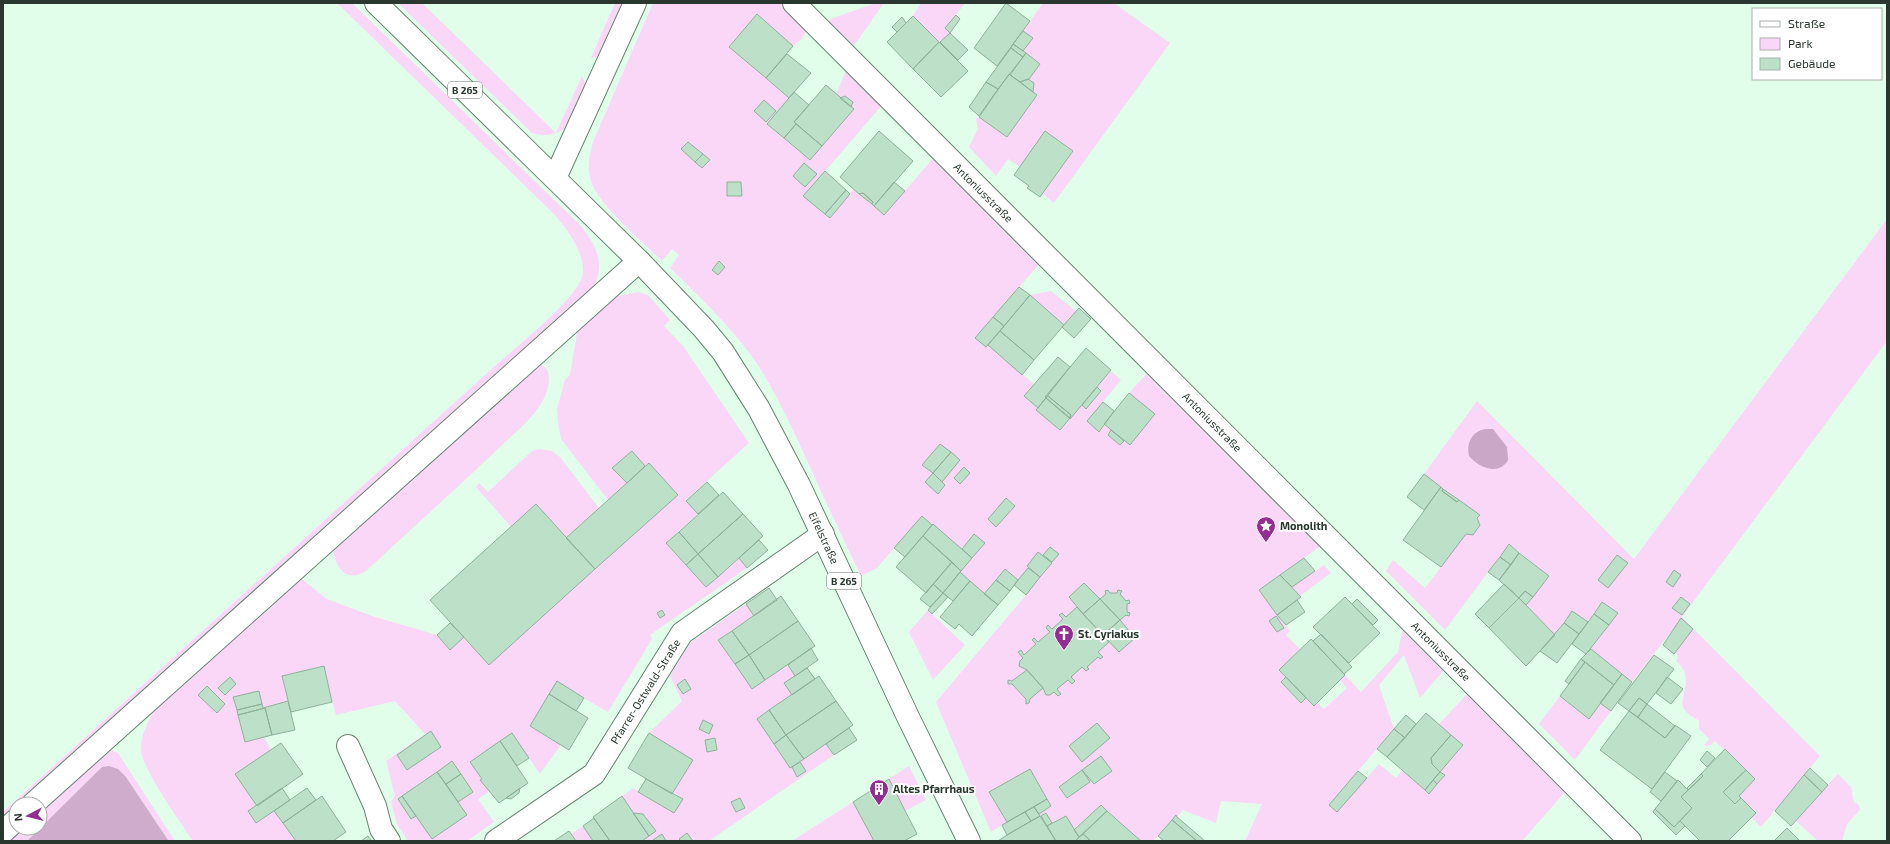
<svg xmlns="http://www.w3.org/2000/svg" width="1890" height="844" viewBox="0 0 1890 844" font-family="'Exo 2',sans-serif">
  <rect width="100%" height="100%" fill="#e1feeb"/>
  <path fill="#fad6f7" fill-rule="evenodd" d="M337,3H352L581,226C598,248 605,263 593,290L24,804H16V811L3,823V812L496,365C515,348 581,296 583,273C584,250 567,230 554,214Z
    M398,3H422L556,133L582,76L588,89L568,127C556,135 545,137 532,133Z
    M615,3H626L603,56L591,58Z
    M653,3H783L807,27L803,38L793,46L757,14L729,47L789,98L767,124L810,160L853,110L851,107L853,102L845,96L840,98L836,95L847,68L883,104L804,196L830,218L854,189L884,215L935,156L1041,262L975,338L986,347L988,345L1034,384L1024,396L1038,408L1036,410L1060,430L1082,405L1086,409L1101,391L1097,387L1111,371L1121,380L1087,421L1099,431L1105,425L1111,430L1108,435L1120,445L1124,441L1130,445L1155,415L1129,393L1149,371L1322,545L1259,590L1290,631L1286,635L1300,649L1279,670L1286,677L1281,682L1300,703L1306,698L1317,702L1324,709L1347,688L1340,680L1345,675L1361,692L1398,652L1403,626L1445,669L1420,698L1404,655L1379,685L1394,729L1329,805L1337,812L1379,764L1396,778L1402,770L1429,794L1445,775L1440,772L1462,745L1439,724L1468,693L1566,791L1522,841H1245L1262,804L1221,801L1216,823L1183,810L1177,817L1176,815L1154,841H1141L1101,805L1074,830L1066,816L1052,823L1047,813L1040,816L1039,814L1051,806L1030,769L990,792L1007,822L991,832L936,702L1026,595L1014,585L1018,580L1005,569L984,594L960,572L985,543L974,534L962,549L922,516L877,568L861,576C844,540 827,505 811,469C794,432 777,393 754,359C729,325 700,297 670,268L679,255L672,249L662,261C643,242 599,206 591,181C587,168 589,155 593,142ZM1082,770L1090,782L1067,798L1059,787Z
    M876,3H884L853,47L828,22L833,18Z
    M921,3H965L946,28L950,33L939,42L913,16Z
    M1043,3H1114L1170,43L1054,203L1043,194L1073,152L1046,132L1020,167L1008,159L996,176L969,147L978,129L976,119L979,117L1007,137L1037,95L1033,92L1034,83L1029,79L1040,64L1023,51L1033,38L1023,31Z
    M1887,219V341L1682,617L1820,756L1761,827L1751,817L1756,812L1739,796L1755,779L1715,741L1711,745L1704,746L1709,739L1699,729V721C1694,717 1687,714 1684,709C1677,697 1697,678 1676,661L1678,658L1676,651L1681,619L1632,682L1591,649L1618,613L1602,602L1588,622L1572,611L1554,635L1526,605L1549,576L1509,544L1445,630L1386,571L1393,560L1425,588L1466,534H1473L1480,525L1477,518L1479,515L1424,474L1477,401L1634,559Z
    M1051,291L1076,311L1064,325L1030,295Z
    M638,292L648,295L670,320L664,326L683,346L749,443L686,500L698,514L666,543L706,587L739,558L747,568L650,635L652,639L608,712L556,682L530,726L561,745L540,774L512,733L471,761L489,792L478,799L494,822L467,841H408L397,824L391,802L395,796L386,761L425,734L395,701L336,715L323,666L282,676L288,701L263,708L233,697L245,742L264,737L271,750L235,774L257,806L256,823L274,811L296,841H193C181,823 143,770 141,751C140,736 148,722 154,710L298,576L327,599L372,616L437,635L450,650L464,637L489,665L649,463L645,466L632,451L613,467L627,483L608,500L561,439L558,422L557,409L565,380L570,375L578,327L603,304L618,296Z
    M538,364C556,367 548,392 542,402C532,420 512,435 498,449C455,490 410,530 366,571C345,585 332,563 333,543Z
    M540,449L552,451L560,457L599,508L566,538L536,504L511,527L476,487L479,483L488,492L532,451Z
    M1324,565L1331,573L1300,596L1292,587Z
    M746,604L754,616L718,640L752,688L788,665L795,676L792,695L757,719L790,768L826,744L834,755L709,841H642L655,831L644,814L633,813L622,796L633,788L674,813L683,799L673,792L693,760L649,733L682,701L670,676L690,643Z
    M928,610L965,645L933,680L909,632Z
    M1560,696L1589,719L1600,703L1611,711L1575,760L1539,724Z
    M104,750H111L118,753L175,841H169L126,777L102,767L40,828V808Z
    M909,766L926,800L905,811L889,779Z
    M1838,774L1851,787L1854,802L1859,805L1860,810L1847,824L1842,841H1818L1795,820Z
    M853,802L874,841H792Z
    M583,826L593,841H576L571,834Z
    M18,828H40L27,841H5Z"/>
  <path fill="#cfabcc" d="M109,766L118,769L126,777L168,840L27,841L102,767Z"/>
  <path fill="#caa6c7" d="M1486,429H1493L1507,447L1508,460C1499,476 1479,468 1469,456C1466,443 1472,431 1486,429Z"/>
  <path fill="#bde0c9" stroke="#8eb09a" d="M1006,3L1030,21L997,66L974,48Z
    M757,14L793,46L766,78L729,47Z
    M956,15L960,19L950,33L945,28Z
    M913,16L939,42L913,69L887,42Z
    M902,17L906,23L897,32L892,27Z
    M1023,31L1033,38L1023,51L1013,44Z
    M950,33L968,50L958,60L940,42Z
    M939,42L968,71L941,97L913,69Z
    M1013,44L1026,53L1023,57L1011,48Z
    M1011,48L1023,57L998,89L986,82Z
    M1026,53L1040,64L1029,79L1020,82L1010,75Z
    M787,54L811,73L789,98L766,78Z
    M1009,74L1037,95L1007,137L979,117Z
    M1028,79L1034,83L1033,92L1020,82Z
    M986,82L998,89L979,116L969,107Z
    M826,85L854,109L822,146L794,122Z
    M794,92L809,105L794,122L796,124L784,138L767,124Z
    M845,96L853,102L851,107L840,98Z
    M764,100L776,111L766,122L754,111Z
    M796,124L822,146L810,160L784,138Z
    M879,131L913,161L874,206L872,204L873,202L863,193L859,194L840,177Z
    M1045,131L1073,151L1040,197L1027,188L1029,186L1014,175Z
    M688,142L703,154L695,162L681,149Z
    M703,154L710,160L702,168L695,162Z
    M804,163L817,174L805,187L793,176Z
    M825,171L846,190L825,214L803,196Z
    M727,182H741L742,196H727Z
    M894,182L905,191L884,215L874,206Z
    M846,190L850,194L830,218L825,214Z
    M863,193L873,202L872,204L859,194Z
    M719,261L725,267L718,275L712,270Z
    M1019,287L1030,295L1004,326L993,317Z
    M1030,295L1064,325L1034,360L1000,331Z
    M1079,308L1091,319L1074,338L1062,327Z
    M993,317L1004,326L986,347L975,338Z
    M1000,331L1034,360L1022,375L988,345Z
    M1086,348L1111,370L1070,419L1071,415L1048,396L1046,398L1045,397Z
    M1058,357L1070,367L1038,408L1024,396Z
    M1097,387L1101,391L1086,409L1082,405Z
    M1129,393L1155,414L1130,445L1104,424Z
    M1048,396L1071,415L1069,418L1046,398Z
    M1046,398L1070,418L1060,430L1036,410Z
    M1103,402L1114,411L1099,432L1087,421Z
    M1111,430L1124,441L1120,445L1108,435Z
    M940,444L951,452L933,473L922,465Z
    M632,451L645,466L627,483L612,468Z
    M951,452L960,460L942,482L933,473Z
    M649,463L678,495L595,569L566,538Z
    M964,467L970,473L960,484L954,478Z
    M933,473L945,485L938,494L925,482Z
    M1424,474L1441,487L1424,510L1407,497Z
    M707,482L719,495L698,514L686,501Z
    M1441,487L1443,489L1442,491L1457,502L1459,500L1480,515L1477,518L1480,525L1473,535L1466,534L1441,567L1403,540Z
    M1443,489L1459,500L1457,502L1442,491Z
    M723,492L743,514L698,554L679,532Z
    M1006,498L1015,506L996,527L988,519Z
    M536,504L595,569L489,665L430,600Z
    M743,514L763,536L718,577L698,554Z
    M922,516L932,525L905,557L894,548Z
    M933,524L972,558L961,571L923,536Z
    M679,532L698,554L686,565L666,543Z
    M974,534L985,543L972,558L962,549Z
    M923,536L952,562L926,593L896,567Z
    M759,540L768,550L747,568L739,558Z
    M1509,544L1519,553L1511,565L1500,557Z
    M1050,547L1059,554L1052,562L1043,555Z
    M1038,552L1052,563L1040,577L1027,566Z
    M1519,553L1549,576L1533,597L1525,591L1519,598L1499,580Z
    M698,554L718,577L706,587L686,565Z
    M1617,555L1628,563L1608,588L1598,580Z
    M1500,557L1511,565L1499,580L1488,572Z
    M1304,558L1315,571L1292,587L1280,575Z
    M952,562L961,571L943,593L933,584Z
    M1028,568L1040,577L1026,595L1014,585Z
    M1005,569L1018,580L1010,591L996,580Z
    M1674,570L1681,575L1673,587L1666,582Z
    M960,572L970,581L953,601L943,593Z
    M1280,575L1301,597L1277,615L1259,590Z
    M996,580L1010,591L998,605L984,594Z
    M970,581L998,605L972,636L959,624L955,629L940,617Z
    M1084,583L1100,599L1083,614L1069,597Z
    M933,584L943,593L930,607L920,599Z
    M1504,584L1519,598L1489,628L1475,614Z
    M769,588L777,600L754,616L746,604Z
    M1108,590L1110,593H1117L1118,590L1122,591L1120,594L1126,601L1129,600L1130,603L1127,604V612L1130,613L1129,616L1126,615L1120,620L1100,599L1106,594L1105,591Z
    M1525,591L1533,597L1526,605L1519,598Z
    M943,593L948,597L932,614L928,610Z
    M781,596L798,621L749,655L732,631Z
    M1345,597L1380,633L1349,663L1313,627Z
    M1681,597L1690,604L1682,615L1672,608Z
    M1519,598L1555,635L1526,666L1489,628Z
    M1100,599L1120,620L1103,635L1083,614Z
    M1357,599L1378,620L1373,625L1352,604Z
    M1297,600L1305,612L1286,625L1277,615Z
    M1602,602L1618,613L1609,625L1594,614Z
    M1077,607L1109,642L1098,652L1103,657L1100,659L1098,657L1087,667L1089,669L1086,671L1082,667L1071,677L1075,681L1072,684L1068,680L1057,689L1061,694L1058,696L1054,692L1050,695H1046L1043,688L1027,670L1019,666L1020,661L1023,658L1018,652L1021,650L1024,655L1036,644L1032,640L1034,638L1038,642L1050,632L1046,628L1048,625L1052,629L1063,619L1059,615L1062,613L1066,617Z
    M662,610L665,615L660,618L657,613Z
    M1572,611L1588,622L1579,634L1564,623Z
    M1594,614L1609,625L1586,654L1572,644Z
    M1276,616L1284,628L1277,632L1269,621Z
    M1681,618L1693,629L1674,654L1663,645Z
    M1120,620L1135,638L1119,652L1103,635Z
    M798,621L815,646L765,680L749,655Z
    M450,623L464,637L450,650L437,635Z
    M1564,623L1579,634L1557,663L1540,651Z
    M732,631L749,655L735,664L718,640Z
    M1321,634L1352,667L1344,674L1313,641Z
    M1311,639L1345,675L1314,706L1279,670Z
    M811,648L818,660L795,676L788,665Z
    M1591,649L1622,674L1614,685L1581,659Z
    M749,655L765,680L752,689L735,664Z
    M1654,655L1674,669L1647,704L1639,698L1629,711L1618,703Z
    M1581,659L1585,662L1569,684L1565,681Z
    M1585,662L1614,685L1589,719L1560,696Z
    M324,666L332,702L291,712L282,676Z
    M807,668L815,679L792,695L784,683Z
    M1027,670L1043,688L1030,699L1029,703L1026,704V699L1012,684H1008V680L1012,681Z
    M1622,674L1632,682L1611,711L1600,703Z
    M819,676L836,701L786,735L769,710Z
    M230,677L236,684L225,695L218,688Z
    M1286,677L1306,698L1301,703L1281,682Z
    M1667,677L1683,689L1671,704L1656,693Z
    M685,679L691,689L683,694L677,685Z
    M557,681L584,698L576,711L549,694Z
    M207,686L225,704L217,713L198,695Z
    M259,691L262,704L237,710L233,697Z
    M549,694L588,718L569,750L530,726Z
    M1639,698L1647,704L1638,717L1629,711Z
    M288,701L295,730L272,735L265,708L238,715L237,710L262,704L263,708Z
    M836,701L853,725L804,759L786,735Z
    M1647,704L1675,726L1665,738L1638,717Z
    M265,708L272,735L245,742L238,715Z
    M769,710L786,735L774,744L757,719Z
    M1629,711L1665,738L1675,725L1691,736L1652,789L1600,750Z
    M1426,713L1451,735L1431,758L1432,764L1440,772L1425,790L1387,757Z
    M1406,715L1416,724L1405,738L1394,729Z
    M703,720L713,725L709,734L699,729Z
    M1097,723L1110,738L1082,762L1069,746Z
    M849,728L857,740L834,755L826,744Z
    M1394,729L1405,738L1387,757L1377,749Z
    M431,731L441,747L407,770L397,755Z
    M512,733L529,758L517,766L500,741Z
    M649,733L693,760L672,794L628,768Z
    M786,735L804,759L790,768L774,744Z
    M1451,735L1463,745L1440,772L1432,764L1431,758Z
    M715,738L717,750L707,752L705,740Z
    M500,741L528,783L499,803L480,780L482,779L470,762Z
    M281,743L303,774L257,806L235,774Z
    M1725,749L1746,770L1723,792L1735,804L1741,798L1756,813L1728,841H1700L1680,821L1692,808L1681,797L1703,776L1701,774Z
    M1707,751L1715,758L1707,767L1700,760Z
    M1101,756L1112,771L1094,784L1082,770Z
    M452,761L461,774L446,784L437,772Z
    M800,762L806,771L797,777L792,767Z
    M1810,768L1828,785L1822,792L1804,775Z
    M1030,769L1047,799L1007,822L989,792Z
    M1082,770L1090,782L1067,798L1059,787Z
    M1746,770L1755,779L1739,796L1741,798L1735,804L1723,792Z
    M1358,771L1367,778L1337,812L1329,805Z
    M437,772L467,815L432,839L402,796Z
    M1440,772L1445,775L1437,784L1433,780Z
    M1665,772L1677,781L1661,801L1650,792Z
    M461,774L473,792L458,802L446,784Z
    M1701,774L1703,776L1688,790L1687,788Z
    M1804,775L1822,792L1791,826L1775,811Z
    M646,779L683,799L674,813L638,792Z
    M889,779L917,834L904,841H874L853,802Z
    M1433,780L1437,784L1429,794L1425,790Z
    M1678,780L1688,790L1681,797L1692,808L1674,827L1655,809Z
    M282,788L290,800L256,823L248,811Z
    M307,788L316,800L283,823L274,811Z
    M520,788L519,793L511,799L506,798Z
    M322,796L346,832L333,841H296L283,823Z
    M402,796L416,816L411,819L398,799Z
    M622,796L649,836L642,841H610L593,817Z
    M740,798L745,808L736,812L731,802Z
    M1047,799L1051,806L1039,814L1034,807Z
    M1101,805L1107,811L1079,837L1074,830Z
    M1034,807L1040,816L1031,821L1025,812Z
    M1655,809L1674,827L1680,821L1685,826L1676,835L1653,812Z
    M1107,811L1141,841H1091L1083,834Z
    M1025,812L1031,821L1007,835L1002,825Z
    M633,813L643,814L656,831L649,836Z
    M1046,813L1052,823L1047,826L1041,816Z
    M1176,815L1177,817L1205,841H1197L1172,820Z
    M1040,816L1056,841H998L1007,835Z
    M1066,816L1079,837L1075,841H1056L1047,826Z
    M594,818L610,841H593L583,826Z
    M1172,820L1197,841H1164L1158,836Z
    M1787,828L1800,841H1774Z
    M569,831L576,841H554Z
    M687,833L693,841H681L679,839Z
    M662,834L666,841H654L653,840Z
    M1083,834L1091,841H1075Z
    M368,836L372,841H361Z"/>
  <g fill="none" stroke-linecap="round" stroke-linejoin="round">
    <g stroke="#658570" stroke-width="24">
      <g id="minor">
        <path id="s1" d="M794,3L1630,841"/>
        <path d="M348,746L375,806L381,829L389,841"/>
        <path id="s2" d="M496,841L594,774L682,633L823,534"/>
      </g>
    </g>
    <g stroke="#658570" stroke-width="24">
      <path id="tertiary" d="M555,178L635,3
        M33,804L639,261
        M3,832L16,820"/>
    </g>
    <g stroke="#658570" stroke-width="24">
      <g id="primary">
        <path id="s3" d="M376,3L639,261L704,329L723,352L759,409L799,485L909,719L969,841"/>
      </g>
    </g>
    <use href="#minor" stroke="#fff" stroke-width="22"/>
    <use href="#tertiary" stroke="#fff" stroke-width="22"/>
    <use href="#primary" stroke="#fff" stroke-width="22"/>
  </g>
  <defs>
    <g id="sight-pin" transform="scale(1)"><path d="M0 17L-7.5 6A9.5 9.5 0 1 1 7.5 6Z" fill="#942d92" stroke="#fff"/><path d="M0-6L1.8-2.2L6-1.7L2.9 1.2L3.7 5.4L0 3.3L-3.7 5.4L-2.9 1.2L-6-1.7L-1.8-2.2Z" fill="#fff"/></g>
    <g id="church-pin" transform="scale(1)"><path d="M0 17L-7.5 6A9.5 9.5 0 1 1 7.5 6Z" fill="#942d92" stroke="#fff"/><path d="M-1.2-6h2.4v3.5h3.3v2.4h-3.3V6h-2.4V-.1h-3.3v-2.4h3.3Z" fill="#fff"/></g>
    <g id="building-pin" transform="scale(1)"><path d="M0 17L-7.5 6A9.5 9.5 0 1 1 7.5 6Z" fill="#942d92" stroke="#fff"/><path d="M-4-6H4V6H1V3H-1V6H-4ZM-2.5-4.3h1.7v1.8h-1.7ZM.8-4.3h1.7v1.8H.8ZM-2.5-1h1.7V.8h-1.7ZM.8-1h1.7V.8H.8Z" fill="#fff"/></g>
  </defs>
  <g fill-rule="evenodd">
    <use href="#sight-pin" x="1266" y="526"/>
    <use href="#church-pin" x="1064" y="634"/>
    <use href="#building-pin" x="879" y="789"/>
  </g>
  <g text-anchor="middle" stroke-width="4" stroke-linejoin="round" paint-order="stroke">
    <g fill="#fff" stroke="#69736d" stroke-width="1">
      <rect x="448" y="82" width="34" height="16" rx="3"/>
      <rect x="827" y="573" width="34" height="16" rx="3"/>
    </g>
    <g font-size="10" font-weight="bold" fill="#29372e">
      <text x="465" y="94">B 265</text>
      <text x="844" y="585">B 265</text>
    </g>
    <g font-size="11" fill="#29372e" stroke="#fff">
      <text dy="4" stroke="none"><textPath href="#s1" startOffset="268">Antoniusstraße</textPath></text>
      <text dy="4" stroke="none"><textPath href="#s1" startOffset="592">Antoniusstraße</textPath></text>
      <text dy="4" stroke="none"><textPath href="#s3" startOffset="704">Eifelstraße</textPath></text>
      <text dy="4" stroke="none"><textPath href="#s1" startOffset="916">Antoniusstraße</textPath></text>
      <text dy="4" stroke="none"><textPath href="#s2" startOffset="216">Pfarrer-Ostwald-Straße</textPath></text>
    </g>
    <g font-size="11" font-weight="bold" fill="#29372e" stroke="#fff" text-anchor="start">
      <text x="1280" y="530">Monolith</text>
      <text x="1078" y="638">St. Cyriakus</text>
      <text x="893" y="793">Altes Pfarrhaus</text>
    </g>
  </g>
  <rect width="1890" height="844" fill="none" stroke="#29372e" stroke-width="8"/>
  <rect x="1752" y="8" width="130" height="72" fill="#ffffff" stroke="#a9afab"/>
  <rect x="1760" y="21" width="20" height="6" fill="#ffffff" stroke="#a9afab"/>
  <text x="1788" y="28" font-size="12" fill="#29372e">Straße</text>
  <rect x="1760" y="38" width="20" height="12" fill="#fad6f7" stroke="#a9afab"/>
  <text x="1788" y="48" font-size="12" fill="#29372e">Park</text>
  <rect x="1760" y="58" width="20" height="12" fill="#bde0c9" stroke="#a9afab"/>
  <text x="1788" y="68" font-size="12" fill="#29372e">Gebäude</text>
  <g transform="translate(28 816) rotate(263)"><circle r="19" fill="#ffffff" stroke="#a9afab"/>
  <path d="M0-3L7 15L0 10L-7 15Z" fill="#942d92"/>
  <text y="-6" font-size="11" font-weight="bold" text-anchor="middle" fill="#29372e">N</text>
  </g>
</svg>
